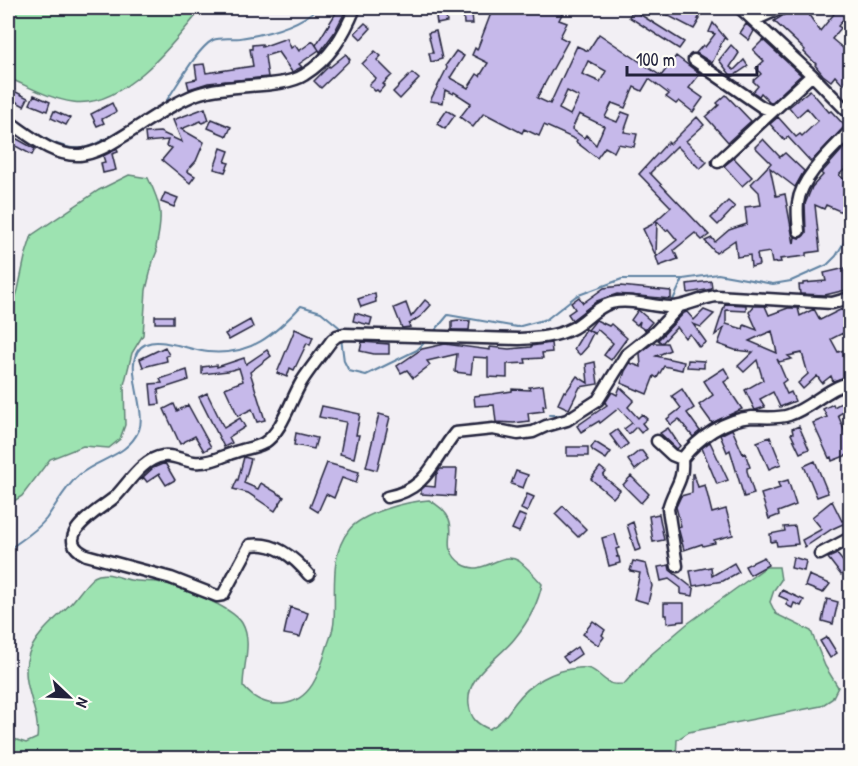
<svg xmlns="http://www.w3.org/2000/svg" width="858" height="766" viewBox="0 0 858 766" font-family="'Patrick Hand',sans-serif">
  <rect width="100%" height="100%" fill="#f2eff4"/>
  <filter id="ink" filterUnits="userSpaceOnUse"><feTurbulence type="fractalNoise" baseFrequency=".0167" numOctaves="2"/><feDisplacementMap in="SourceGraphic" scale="12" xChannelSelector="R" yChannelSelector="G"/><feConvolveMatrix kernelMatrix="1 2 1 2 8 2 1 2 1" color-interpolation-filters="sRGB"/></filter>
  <g filter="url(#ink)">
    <path fill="#9de3b1" stroke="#608276" stroke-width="1.5" d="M8,8H202C174,43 123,109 73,102C50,99 28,86 8,78Z
      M129,175L148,178C162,206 163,216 156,247L157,251L153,261L146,290L143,335L132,353L124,385L125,425L120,439L109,448L83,446L50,459L22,496L8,505V320L18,290L25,257L32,235L99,190Z
      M429,500C472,524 433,544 462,564C484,578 500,549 519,561C527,567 535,576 542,584C538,604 528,622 515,638C499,659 465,675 469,705C471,719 477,724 489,729C502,723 506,715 515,703C530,683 553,670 578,668C596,666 597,676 610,683C613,685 619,684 624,684L648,657L687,624L766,567H779L781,580L774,590L770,602L776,614L811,631L825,666L838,687L832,699L821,706L689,732L677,740L676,758H8V728L14,739L26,743L37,738C41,709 18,683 29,653C38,631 58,618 73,601C79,594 87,582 94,577C105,570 119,578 130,580C139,582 148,581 157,582C177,585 231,606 242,623C253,642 243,665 243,686C253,699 265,705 282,704C312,701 320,671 327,647C330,638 334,629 334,620C336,591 329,555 349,530C362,513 408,501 429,500Z"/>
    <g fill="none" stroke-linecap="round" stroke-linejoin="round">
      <path stroke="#5f82a2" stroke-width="2" d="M162,107C175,90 196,49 213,40C220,37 232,39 240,38C267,34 298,26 318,8
        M8,114C29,128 56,151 83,148C94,147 123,129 134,123
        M671,304L683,279
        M433,333L448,315L517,327L547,319L576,296L622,279H683L718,274L773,284L791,281L827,265L836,256L850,232
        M341,338L344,361L349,371L366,375L417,350L427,340
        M639,338L653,327
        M549,415H566
        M8,550C21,540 36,532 46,519C57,504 65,487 79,475C99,458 127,457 139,430C148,408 118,357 146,344C155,340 168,343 177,345C187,347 198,351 208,352C251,356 274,335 301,306L321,312L339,327L340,332"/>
    </g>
    <path fill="#c6b9ea" stroke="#22223b" stroke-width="1.5" fill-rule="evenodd" d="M339,8H347L334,33L320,52L316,45Z
      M444,8L447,22L437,24L435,10Z
      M463,8H486V9L472,14L473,24H464Z
      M493,8H565L559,20L567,23L560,37L568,41L537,98L550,104L577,46L588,51L599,34L661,76L676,56L700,74L689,88L703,98L693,112L679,101L676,104L666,97L669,94L649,79L642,91L634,87L625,108L612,103L605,117L617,122L622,112L630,115L624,132L637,134L634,147L618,144L614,152L605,147L597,158L576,142L577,140L544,125L539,136L524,129L522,133L484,113L473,127L460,117L471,103L454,92L453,94L445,90L443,103L430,101L447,68L446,65L456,51L464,56L450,78L468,88L477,74L480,76L488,63L472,55L475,48L477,50ZM588,61L606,71L600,82L582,74ZM567,91L579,97L570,115L559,109ZM579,114L604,126L596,145L586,135L584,138L572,129Z
      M663,8H668L680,14L684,8H706L698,19H700L694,29L661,12Z
      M788,8H807L811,14L809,15L820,31L834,14L826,8H837L842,12L845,8H850V18L847,15L838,26L841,28L832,39L850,54V78L843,85L835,76L831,81L823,75L815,65L816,64L804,52L805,50L774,21L787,13Z
      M633,10L684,42L679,49L629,17Z
      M365,23L371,28L361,39L355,33Z
      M713,23L727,40L724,38L712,63L696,53L703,45L705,47L715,34L709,32Z
      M746,24L754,31L749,40L740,33Z
      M436,31L442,59L431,62L429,53H433L428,33Z
      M287,38L291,48L295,45L299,51L313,41L319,50L299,64L302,67L292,72L278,52L265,56L268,77L208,83L189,89L187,81L197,79L195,65L204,64L206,73L253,66L250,49H252V45L262,44V47Z
      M763,40L801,75L771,103L761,93L759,96L753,92L758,86L753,81L761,74L756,68L764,61L753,50Z
      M731,45L739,53L730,67L734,70L744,60L748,66L732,77L719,60Z
      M375,51L381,56L377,60L392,75L383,84L385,85L379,92L377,90L375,91L369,85L376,78L362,64Z
      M346,54L350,60L321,88L314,81L329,66L330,67Z
      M412,73L419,79L400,99L393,92Z
      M12,90L28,98L24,106L15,101L13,104L8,101Z
      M810,90L829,112L831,111L845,126L811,162L788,137L784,140L770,124L778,117L796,137L800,134L802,136L818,121L807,108L797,117L789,107Z
      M34,95L50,102L47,111L30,104Z
      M726,95L751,121L728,142L706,117L719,105L717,103Z
      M112,103L116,112L102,119L104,123L97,126L91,114Z
      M205,108L209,120L202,123L201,121L181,129L204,142L196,161L187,171L195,176L190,183L162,160L172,148L166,146L168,140L146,142L145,133L160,132L182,142L173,120Z
      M447,110L455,115L445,129L437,124Z
      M54,111L70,118L66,125L51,118Z
      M697,117L704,125L686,141L707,162L700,169L677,146L650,173L709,235L702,240L695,233L674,250L678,259L659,266L656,257L677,240L668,229L666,231L657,221L656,256L643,229L651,225L671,207L639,174L668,142L670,144Z
      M212,119L231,127L227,136L208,128Z
      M10,135L35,149L32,155L8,142Z
      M763,139L780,157L785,153L804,171L795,187L770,168L776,196L785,194L794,244L795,237L800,238L806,233L805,204L812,187L823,175L821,173L825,169L850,141V164L839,175L850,184V197L846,202L850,204V211L849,215L826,205L824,209L815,205L820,251L806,253V256L780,259L781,262L772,263L770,252L757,254L759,265L751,267L750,255L737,257L735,240L716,253L705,241L712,238L715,242L729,230L747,224L745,207L761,205L759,192L751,184L771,163L755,147Z
      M221,148L229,151L225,162L229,163L225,172L214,169Z
      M117,149L118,152L112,154L116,170L103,173L101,163L105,162L103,156Z
      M734,158L752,177L742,186L724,166Z
      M165,193L178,198L174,207L161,202Z
      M728,201L735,207L718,225L711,218Z
      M850,267V289L825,295L800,294L799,285H803V283L826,281L824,273Z
      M711,281L712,289L688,293L687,284Z
      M620,286L671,291V299L617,294L597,301L572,320L568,314L575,309L571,303L579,297L583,303L604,288Z
      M375,293L376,302L361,307L358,299Z
      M425,300L431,305L421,316L409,324L410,327L402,328L394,308L406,303L411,317Z
      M725,304L746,305V311L726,310V324L743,329L744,325L757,330L749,312L754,306H765L769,315L788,308H798L800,316L814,309L820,320L842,309L850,321V347L843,333L831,339L838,352L850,348V376L833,381L831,376L822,383L817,376L803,389L798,383L808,374L802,353L788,356L792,359L779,362L777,359L786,380L782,383L787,394L791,392L795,401L780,407L773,392L760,399L765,407L755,410L745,390L763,380L757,360L744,372L738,366L753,352L735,350L718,344L724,328L715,335ZM772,331L777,353L749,341L760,336Z
      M638,310L652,322L645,330L639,326L640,321L637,325L631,320Z
      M704,310L714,314L701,327L693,324L706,342L699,347L690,334L685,338L677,327L662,343L658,340L684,313L687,312L694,320Z
      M355,313L372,318L370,325L353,321Z
      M155,316H173V323H155Z
      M250,320L253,327L229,340L225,334Z
      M458,320L470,321L469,330H452V321Z
      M596,320L609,326L611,324L627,338L611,360L604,355L613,343L597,329L595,334L588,330Z
      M295,329L313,337L310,345L307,343L294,370L290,368L287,377L277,373Z
      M586,329L593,333L587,345L588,346L580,355L574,349Z
      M362,342L389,344V354H374L360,351Z
      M551,343L552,352L542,353L543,358L525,359L526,363L507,364V378L488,377V358L473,357L471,374L455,372L457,354L427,361L430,365L413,378L407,370L401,373L397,366L422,349L445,344L490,350V347L509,349L531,347V346Z
      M653,343H667L670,350L656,356L684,362L682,370L664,366L657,378L654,376L647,394L621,383L625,371L630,363L641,367L640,353Z
      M165,347L169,355L166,356L167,361L143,367L140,359Z
      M267,350L271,356L250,372L265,420L257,422L252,409L238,416L225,388L243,381L239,368L228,371L202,374V367L217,365V367L244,358L246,364Z
      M688,360L704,361V368L687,367Z
      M595,362L598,384L580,387L569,409L558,404L564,391L566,392L577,376L588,383L586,364Z
      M724,368L730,378L724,382L742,409L712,423L699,405L713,395L704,381Z
      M187,370L189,380L158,390L160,404L152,405L150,384L162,383L160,379Z
      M543,385L546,406H543L544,411L528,413L529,421L514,423L496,422L494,405L475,406L474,396L492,394L512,391V389L530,390L529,387Z
      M620,387L634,400L628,407L638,418L642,414L647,419L642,423L646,428L641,433L636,427L629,434L624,429L632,423L619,408L600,423L599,421L581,432L577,426L607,405L605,403L612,392L617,395Z
      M682,389L694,408L687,413L700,431L693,437L679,419L671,425L667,419L681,408L672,396Z
      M207,393L224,428L240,418L245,427L229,437L232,443L224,447L199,397Z
      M850,398V408L838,415L850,444V454L832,461L831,457L829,458L813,423L827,417L823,409L833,404L834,407Z
      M174,404L177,411L188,405L211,447L204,451L195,436L180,444L164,409Z
      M322,406L360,414L356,435H359L354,458L340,454L346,422L319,417Z
      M379,414L390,417L377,470L366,467Z
      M799,426L809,449L800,453L791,434L793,433L792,429Z
      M668,428L680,446L677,449L660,433Z
      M732,429L743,454L745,453L750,467L747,468V471L754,494L744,497L730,450L727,452L720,435Z
      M617,430L628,444L621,450L610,435Z
      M296,433L317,438L314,449L294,445Z
      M770,437L781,464L769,469L757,442Z
      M595,442L611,452L606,459L593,451L591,448Z
      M710,442L728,480L717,484L702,448Z
      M567,447H588V456H567Z
      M639,451H642L648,459L635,470L628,460Z
      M244,457L251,459L244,483L258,489L261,483L284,497L275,511L248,493L233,489L237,480H238Z
      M815,461L828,493L817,497L804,466Z
      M165,463L175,480L166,485L159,474L147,482L144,478L140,480L153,468Z
      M327,463L359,472L356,483L342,478L334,498L326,494L318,512L310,507Z
      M600,467L606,472L603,476L620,490L613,498L591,479Z
      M440,469H457L455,496L421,494V490L425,486L435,487L436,475Z
      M516,471L528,475L523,488L511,484Z
      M692,474H694L698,487L705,485L712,513L726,509L733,535L714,540L715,543L703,546L702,544L684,550L678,527L681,526L676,507L681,496L692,493Z
      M631,476L649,494L641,503L623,485Z
      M788,480L796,505L778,512L779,515L769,519L761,494L780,488L778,483Z
      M527,494L534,497L527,512L521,509Z
      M832,501L842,521L850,517V525L845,528L843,524L832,529L805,547L802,540L822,529L812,517Z
      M563,506L586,529L578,537L555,514Z
      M519,514L526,517L519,532L512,529Z
      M659,514L664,540L653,542L649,516Z
      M633,522L641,549L635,551L627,525Z
      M795,526L798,544L777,546L776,541L771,542L770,534L785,531L784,527Z
      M615,534L619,548L616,549L618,556L616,557H619L620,563L609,566L602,538Z
      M837,554L849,569L841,575L828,558Z
      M764,557L768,565L750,575L745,566Z
      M793,557L806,561L804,571L791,568Z
      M633,561L646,564L652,586L648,603L634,599L640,573L630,571Z
      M734,563L739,572L723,581L693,586L690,571L711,567L712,576Z
      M669,565L670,570L694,589L693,596L681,594V588L669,579L661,581L658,567Z
      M809,575L830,584L823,593L805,586Z
      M782,590L804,600L801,606L794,603L792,608L786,605L788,600L779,596Z
      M827,599L838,602L833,624L822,621Z
      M664,603H684V621L667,623V615H664Z
      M290,607L308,613L300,637L284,634Z
      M593,621L605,630L602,635L604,637L598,645L583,634Z
      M827,637L837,653L830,658L820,641Z
      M577,647L581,654L568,663L563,657Z"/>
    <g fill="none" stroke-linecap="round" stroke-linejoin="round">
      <g stroke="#22223b" stroke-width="15">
        <path id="minor" d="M740,8L812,75L850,114
          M752,8L755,20L781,8
          M694,60L762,107L772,111
          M8,121C29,135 53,157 80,155C99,153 115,141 130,132C150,119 175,102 197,94C227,83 283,89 304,75C330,59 344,35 355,8
          M718,162L812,75
          M799,231C798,222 797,212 798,203C801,177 833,149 850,131
          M657,441L672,455L682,459
          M387,497C428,489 432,462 455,433L493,429L518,434L533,432L546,426L567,420L598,400L626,355L655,332L680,306
          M820,554L850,538
          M677,566L668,509C673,488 684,483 682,459C698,438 725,419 752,417C764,417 777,419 789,415C811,408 828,387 850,383
          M309,575C294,557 275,541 250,545L223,595L217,596L171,578L86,555C49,537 101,509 115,497C128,484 142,459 163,456C172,454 184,461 194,462C211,464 226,454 242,450C249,448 257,447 264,443C282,432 291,399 302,381C311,367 322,354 332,340L337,336L344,334L519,339C537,338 556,337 573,328C586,321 596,307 611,303C631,298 651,307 671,307C685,307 701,298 716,296L832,303L850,298"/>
      </g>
      <use href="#minor" stroke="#fdfcf7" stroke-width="10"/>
    </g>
  </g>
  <rect width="858" height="766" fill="none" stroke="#fdfcf7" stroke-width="30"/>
  <rect x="15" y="15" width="828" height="736" fill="none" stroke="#22223b" stroke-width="2" filter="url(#ink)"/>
  <g transform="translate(69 697) rotate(113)" stroke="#fdfcf7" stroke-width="4.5" paint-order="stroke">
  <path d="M0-4.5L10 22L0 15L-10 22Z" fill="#22223b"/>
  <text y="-9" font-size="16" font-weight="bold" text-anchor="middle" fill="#22223b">N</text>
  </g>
  <path d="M627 66v9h130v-9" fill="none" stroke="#22223b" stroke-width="3"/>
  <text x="636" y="66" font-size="18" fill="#22223b" stroke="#fdfcf7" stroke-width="4.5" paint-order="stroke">100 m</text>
</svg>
